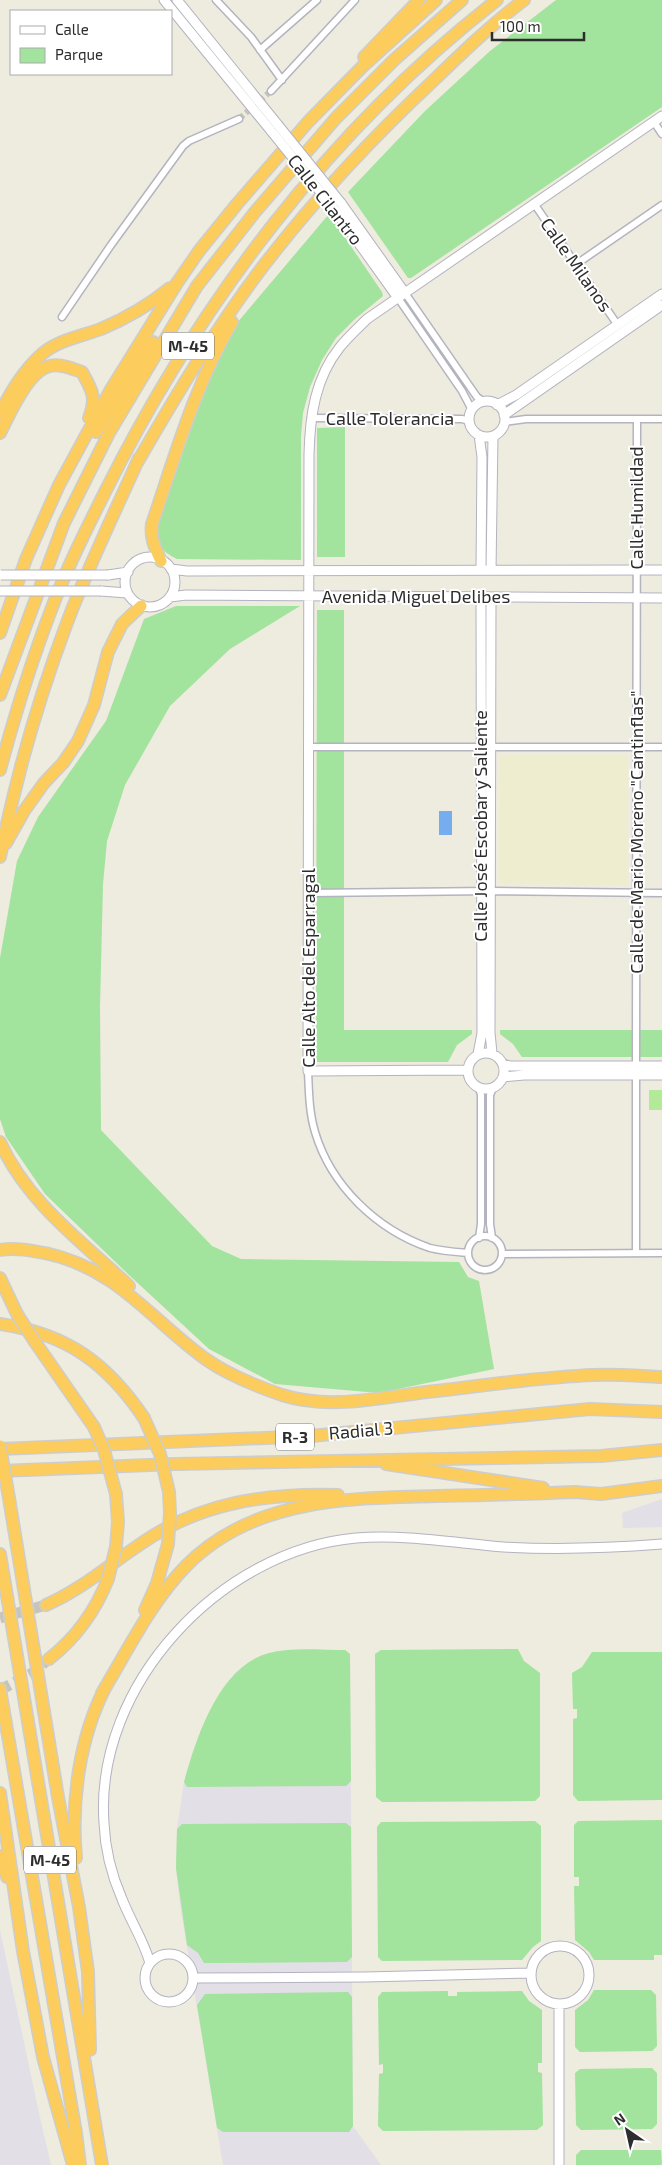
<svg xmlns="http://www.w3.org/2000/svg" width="662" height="2165" viewBox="0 0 662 2165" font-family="'Exo 2',sans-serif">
  <rect width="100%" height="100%" fill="#eeebdf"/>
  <path fill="#e3dfe7" d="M662,1499V1527L623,1528L622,1513Z
    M345,1650L350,1654L353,2126L381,2165H223L180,1905L176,1868L177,1829L184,1782L201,1730L216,1701L235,1673L256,1658L276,1651Z
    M0,1930L39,2113L51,2165H0Z"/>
  <path fill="#efedcf" d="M500,755L628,756V885L500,884Z"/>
  <path fill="#a2e39d" d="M556,0H662V107L411,278H408L348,192L425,111L490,51Z
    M329,214L382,292L383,296L355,319L336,338L322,360L310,387L303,413L301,436V560L177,559C161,551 157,545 157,527L207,383L231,330Z
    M345,427V557H317V428Z
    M176,606H300L230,649L170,706L125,785L107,841L103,884L100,1007L101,1130L212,1246L241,1259L459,1262L468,1277L479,1281L494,1369L379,1393L275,1384L209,1349L129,1275L45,1194L6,1137L0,1119V958L17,861L38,817L106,721L144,619Z
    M317,610H344V1030H472V1034L457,1045L448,1062H316Z
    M500,1030H662V1057H522L513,1044L500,1034Z
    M518,1649L524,1661L540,1673V1796L535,1801L382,1802L376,1797L375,1654L381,1650Z
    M345,1650L350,1654L351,1781L346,1786L187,1787L184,1782C196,1738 219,1666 269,1653C292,1647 321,1650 345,1650Z
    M592,1652H662V1800L578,1801L573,1795V1719L577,1718V1709H573L572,1673L582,1667Z
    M662,1820V1955H654V1960H594L589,1952L575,1940L574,1886H579V1877H574V1825L578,1821Z
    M535,1821L541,1826V1941L533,1947L522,1960L382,1961L378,1957L377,1827L381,1822Z
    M346,1823L351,1827L352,1957L347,1962L204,1963L198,1953L187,1945L176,1868L177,1829L182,1824Z
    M594,1990H651L656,1995L657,2046L652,2051L580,2052L575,2047V2010L588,2000Z
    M448,1991V1996H457V1992L522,1991L529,2001L542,2010V2063H538V2072L542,2073L543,2125L537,2130L383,2131L378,2126L379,2074L383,2073V2064L379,2065L378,1997L382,1992Z
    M348,1992L352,1997L353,2126L349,2132H223L217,2128L197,2005L205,1994Z
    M652,2068L657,2073V2124L652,2129L581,2130L576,2125L575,2073L580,2069Z
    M581,2150H661L662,2165H576V2155Z"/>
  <path fill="#b2ea99" d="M649,1090H662V1110H649Z"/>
  <path fill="#75adee" d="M439,811H452V835H439Z"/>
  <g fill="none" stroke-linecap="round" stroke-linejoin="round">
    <path stroke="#c7c5bb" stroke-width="6" stroke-dasharray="6 3" stroke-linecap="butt" d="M239,119L271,91"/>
    <path stroke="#c7c5bb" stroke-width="11" stroke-dasharray="11 5.5" stroke-linecap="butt" d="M0,1618L46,1605
      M0,1690L31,1674L49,1659"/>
    <g stroke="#b4b3c0" stroke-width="9">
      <path id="street" d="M216,0L251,37L282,80
        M260,50L317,0
        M271,91L355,0
        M654,122L662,134
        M535,205L617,324
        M575,265L662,205
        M405,293L477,397L484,402
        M398,298L462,391L472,410
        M62,317L111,245L183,146L189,141L239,119
        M311,418L462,419L469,421
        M504,422L526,419H662
        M310,747H662
        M309,893L492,891L662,893
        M636,1066L637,419
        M308,1071C309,1092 309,1112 315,1132C331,1186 377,1230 430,1248C442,1251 456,1252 468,1253
        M636,1075V1253
        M468 1253a17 17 0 1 1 34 0a17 17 0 1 1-34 0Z
        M479,1238L481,1224V1095L479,1088
        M492,1238L490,1224V1095L493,1088
        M502,1254L662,1253"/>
    </g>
    <g stroke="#b4b3c0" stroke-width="11">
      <path id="secondary" d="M164,0L272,132
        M177,0L278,125
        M341,203L405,293
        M335,210L398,298
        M469 419a18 18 0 1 1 36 0a18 18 0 1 1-36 0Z
        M497,405L516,395L662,294
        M504,415L662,305
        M479,435L482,457L481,570
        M125 582a25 25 0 1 1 50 0a25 25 0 1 1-50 0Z
        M171,569L187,571L662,570
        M491,570L493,436
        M108,575L128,572
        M101,591L127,593
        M170,597L186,595L662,598
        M491,597L490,1033L492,1053
        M468 1071a18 18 0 1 1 36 0a18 18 0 1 1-36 0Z
        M478,1054L482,1033L481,597
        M503,1064L510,1066H662
        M468,1070L308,1071L309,454C310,416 315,378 340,347C348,337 358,328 367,319L662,116
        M503,1077L524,1075H662
        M531 1975a29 29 0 1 1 58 0a29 29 0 1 1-58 0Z
        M145 1978a24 24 0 1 1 48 0a24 24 0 1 1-48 0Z
        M150,1963C143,1939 131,1922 122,1899C112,1876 105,1848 104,1823C94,1685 221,1550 356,1538C405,1534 455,1543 504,1547C557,1550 610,1548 662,1544
        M194,1978L365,1977L530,1973
        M559,2165V2004"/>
    </g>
    <g stroke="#cdcdcd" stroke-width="14">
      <path id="highway" d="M364,57L419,0
        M0,413C11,392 23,371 42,354C58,340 82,336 101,329C127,318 148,306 170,288
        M96,432L153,342
        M0,433C9,415 27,374 47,367C58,362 72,369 82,372C92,390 97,397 89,418
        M137,463C175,397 215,330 261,269C313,201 372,138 434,80C463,52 492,24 524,0
        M161,561C155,548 150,538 152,524C175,456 195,385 232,322
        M0,633L26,559L59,485L110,391L177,283L199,251L237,204L308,122L362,67L436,0
        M0,695L64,523L109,433L197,286L255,212L336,118L394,60L462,0
        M0,770C15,714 32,659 53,605C68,565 87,528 106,490C200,302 331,129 497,0
        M6,843L24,811L44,783L63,763L78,741L94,705L108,652L122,624L141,606
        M0,857C16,776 39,697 68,620C89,565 115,512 139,458
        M0,1142C27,1202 82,1242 129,1286
        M0,1250C15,1247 34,1251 49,1254C119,1270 152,1321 207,1360C230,1376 256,1386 282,1395C333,1411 385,1396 436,1391C488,1385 541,1377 594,1375C616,1374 640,1376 662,1377
        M0,1278L17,1314
        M0,1324C67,1334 107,1363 144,1418
        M35,1342L94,1427
        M0,1449L311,1436L590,1409L662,1412
        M386,1464L543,1488
        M0,1471L175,1464L601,1456L662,1450
        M169,1492L170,1513
        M9,1498L58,1797L79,1907L88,1972L90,2050
        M116,1547L118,1522L116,1494
        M0,1554L102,2165
        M46,1605C81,1590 110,1564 142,1543C201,1502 268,1493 338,1495
        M145,1610L157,1583L168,1544
        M49,1659C77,1637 95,1612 108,1579
        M0,1689L76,2133L80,2165
        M102,1693C128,1650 151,1602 186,1566C253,1498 349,1498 438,1496C484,1495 529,1494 575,1492L601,1494L662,1486
        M0,1793L23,1951L43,2057L73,2165
        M0,1856L7,1877
        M76,1858C71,1801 79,1738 106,1686"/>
    </g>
    <use href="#street" stroke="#fff" stroke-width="6"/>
    <use href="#secondary" stroke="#fff" stroke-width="9"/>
    <use href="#highway" stroke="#fccc5c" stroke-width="11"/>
    <g stroke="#b4b3c0" stroke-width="11" stroke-linecap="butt">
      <path id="secondary-bridge" d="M278,125L341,203
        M272,132L335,210
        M1,575H108
        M0,591H101"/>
    </g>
    <g stroke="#cdcdcd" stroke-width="14" stroke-linecap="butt">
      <path id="highway-bridge" d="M17,1314L35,1342
        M144,1418L160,1454L169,1492
        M94,1427L104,1450L116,1494
        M0,1446L9,1498
        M168,1544L170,1513
        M108,1579L116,1547"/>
    </g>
    <use href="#secondary-bridge" stroke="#fff" stroke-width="9"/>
    <use href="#highway-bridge" stroke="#fccc5c" stroke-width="11"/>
  </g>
  <g text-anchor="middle" stroke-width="4" stroke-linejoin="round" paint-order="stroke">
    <g fill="#fff" stroke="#6c6c6c" stroke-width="1">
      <rect x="162" y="332.5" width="52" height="27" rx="4"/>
      <rect x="276" y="1423.5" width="38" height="27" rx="4"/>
      <rect x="24" y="1846.5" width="52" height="27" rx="4"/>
    </g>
    <g font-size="16" font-weight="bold" fill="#2d2d2d">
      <text x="188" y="352">M-45</text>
      <text x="295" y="1443">R-3</text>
      <text x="50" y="1866">M-45</text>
    </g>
    <g font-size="18" fill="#2d2d2d" stroke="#fff">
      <text transform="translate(325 200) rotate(52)" y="6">Calle Cilantro</text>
      <text transform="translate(576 265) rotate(55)" y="6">Calle Milanos</text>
      <text x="390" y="425">Calle Tolerancia</text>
      <text transform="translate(637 508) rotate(-90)" y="6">Calle Humildad</text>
      <text x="416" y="603">Avenida Miguel Delibes</text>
      <text transform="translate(481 826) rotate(-90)" y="6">Calle José Escobar y Saliente</text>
      <text transform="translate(637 832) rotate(-90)" y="6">Calle de Mario Moreno "Cantinflas"</text>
      <text transform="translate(309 968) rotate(-90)" y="6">Calle Alto del Esparragal</text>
      <text transform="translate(361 1431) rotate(-5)" y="6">Radial 3</text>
    </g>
  </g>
  <rect x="10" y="10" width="162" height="65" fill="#ffffff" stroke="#ababab"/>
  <rect x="20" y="26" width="25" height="8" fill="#ffffff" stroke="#ababab"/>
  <text x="55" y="35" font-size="15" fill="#2d2d2d">Calle</text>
  <rect x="20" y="48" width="25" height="15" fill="#a2e39d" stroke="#ababab"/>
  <text x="55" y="60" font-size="15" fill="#2d2d2d">Parque</text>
  <g transform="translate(627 2130) rotate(326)" stroke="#ffffff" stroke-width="4" paint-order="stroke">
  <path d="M0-4L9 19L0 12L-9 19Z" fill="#2d2d2d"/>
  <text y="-8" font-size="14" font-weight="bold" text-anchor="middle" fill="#2d2d2d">N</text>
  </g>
  <path d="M492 32v8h92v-8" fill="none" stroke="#2d2d2d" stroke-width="2.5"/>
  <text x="500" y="32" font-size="15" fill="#2d2d2d" stroke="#ffffff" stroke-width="4" paint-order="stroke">100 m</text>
</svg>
